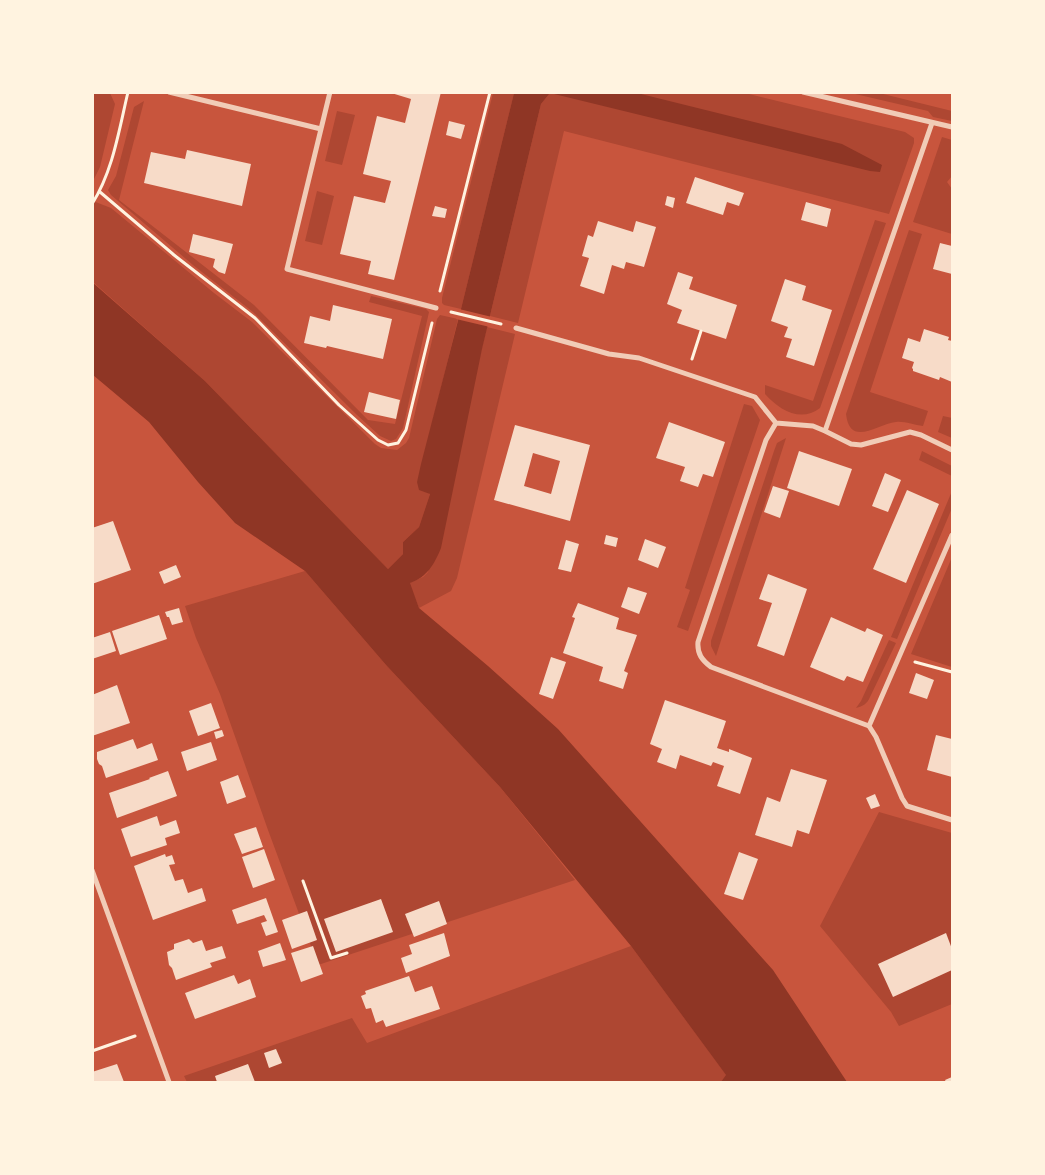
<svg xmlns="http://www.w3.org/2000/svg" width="1045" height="1175" viewBox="0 0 1045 1175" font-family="Lora,serif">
  <rect width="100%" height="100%" fill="#c8553d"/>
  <path fill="#ae4732" d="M93,92L110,93L115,104L100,167L93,181Z
    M493,93H514L461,309L444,305L442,303V298Z
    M550,93H745L905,132L914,138V143L889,214L564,131L518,323L490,316L541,104Z
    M851,93H879L952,111V121L933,117L928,111Z
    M144,101L119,200L254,305L368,420L395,424L422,316L369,302L371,296L426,309L429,312L403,428L396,439L391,441L380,436L357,415L253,312L193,265L111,195L108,190L116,176L134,107Z
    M337,111L355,115L342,165L325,161Z
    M942,137L952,140V176L947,182L952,189V234L913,222Z
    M317,191L334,196L322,245L305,241Z
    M93,201L111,208L214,293L252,322L375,444L381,448L397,450L406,443L409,438L437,319L440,315L458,319L418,480L417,482L430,494L419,527L403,542V554L388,569L205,381L93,282Z
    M875,220L886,223L820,408C801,423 779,410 765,394V385L813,401Z
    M909,230L922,234L870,392L928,411L923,426C914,425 904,421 896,422C877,424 850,448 846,414Z
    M487,327L515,334L457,578L451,591L419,608L409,583L423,577L428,572Z
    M744,404L752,406L760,420L688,631L677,627L690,590L685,588Z
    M943,416L952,418V438L938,432Z
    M786,438L716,656L711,646V641L774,451L777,443Z
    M922,451L952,466V476L919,460Z
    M952,491V508L897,639L891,637Z
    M952,557V667L911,654Z
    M305,571L386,665L500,787L575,880L318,965L268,830L220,694L196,638L185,606Z
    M889,640L896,643L870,697C867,704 863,706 856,708L861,701Z
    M879,812L952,833V1004L899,1026L891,1012L820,926Z
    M631,946L727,1076L721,1082H187L184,1076L352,1018L367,1043Z"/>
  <path fill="#8f3625" d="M514,93H637L842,144L882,165L880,172L870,171L550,93L541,104L482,349L441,548C434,565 427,577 410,583L419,608L488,666L558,729L773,970L847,1082H721L726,1075L631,946L500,787L386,665L305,571L235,523L198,482L149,422L93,375L92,282L205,381L388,569L403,554V542L419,527L430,494L419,490L417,482L421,464L461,309Z"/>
  <path fill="#c8553d" d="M459,309L492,317L490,327L456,319Z"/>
  <path fill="#f7dbc8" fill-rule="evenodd" d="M388,92H441L394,280L368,274L371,261L340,254L354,196L385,203L391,181L363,174L377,116L405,123L411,99Z
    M449,121L465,125L461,139L446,135Z
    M187,150L251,164L242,206L144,183L151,152L185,159Z
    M695,177L744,193L739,206L727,202L723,215L686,203Z
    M667,196L675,198L673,208L665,205Z
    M806,202L831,209L827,227L801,220Z
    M435,206L447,209L445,218L432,216Z
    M598,221L633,232L636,221L656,227L644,267L626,262L624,269L612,265L604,294L580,286L589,258L582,256L588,235L593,237Z
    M193,234L233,244L225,274L219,272L213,267L215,259L189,252Z
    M940,243L952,246V274L933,269Z
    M678,272L693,277L689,289L737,305L726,339L677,323L682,310L667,304Z
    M785,279L806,286L802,300L832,310L814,366L786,357L792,339L784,337L788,327L771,321Z
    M333,305L392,319L383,359L327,346L326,348L304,343L310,316L330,321Z
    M924,329L949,337L948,340L952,341V382L940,377L939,380L913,371V369L912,368L914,362L902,358L908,338L920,342Z
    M369,392L400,400L396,419L364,412Z
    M669,422L725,442L713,477L703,474L698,487L680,481L685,467L656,458Z
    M515,425L590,445L570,521L494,500ZM533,453L560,461L551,494L524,486Z
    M799,451L852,469L839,506L787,488Z
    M885,473L901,480L888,512L872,506Z
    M773,486L789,491L780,518L764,512Z
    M907,490L939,504L906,583L873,569Z
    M113,521L131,570L92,584V528Z
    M606,535L618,538L616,547L604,544Z
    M645,539L666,547L658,568L638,560Z
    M566,540L579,544L571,572L558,569Z
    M176,565L181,577L164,584L159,572Z
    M768,574L807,589L784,656L757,646L772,603L759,599Z
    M628,587L647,593L639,614L621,607Z
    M578,603L619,618L616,629L637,635L624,671L628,673L623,689L599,681L603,667L563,653L575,618L572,617Z
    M179,608L183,622L172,625L169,617H167L165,612Z
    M159,615L167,639L120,655L112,631Z
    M831,617L865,632L867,628L883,635L863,682L847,676L844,681L810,667Z
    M110,632L116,651L92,659V638Z
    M551,657L566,662L553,699L539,694Z
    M916,673L934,680L927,699L909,693Z
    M117,685L130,723L92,736V695Z
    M665,700L726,721L717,748L729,752V749L752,758L740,794L717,786L724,766L713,762L711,766L680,755L676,769L657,762L662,749L650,744Z
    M211,703L220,728L198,736L189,711Z
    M222,730L224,736L216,739L214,732Z
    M936,735L952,739V777L927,770Z
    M133,739L137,749L152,743L158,760L106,778L102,766L99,764L97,759V752Z
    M211,742L217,760L187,771L181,752Z
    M791,769L827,780L809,834L797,830L792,847L755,835L767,797L780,802Z
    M168,771L177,796L117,818L109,793L150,779L149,778Z
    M238,775L246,797L227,804L220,782Z
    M875,794L880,806L871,809L866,798Z
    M157,816L160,826L176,820L180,833L165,838L167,845L131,857L121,829Z
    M256,827L263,847L242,854L234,834Z
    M264,849L275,880L253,888L242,857Z
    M739,852L758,859L743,900L724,894Z
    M165,854L166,857L172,855L175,864L169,865L175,881L183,879L188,893L202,888L206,901L153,920L134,866Z
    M266,898L278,932L266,936L261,923L267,921L264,915L237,924L232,910Z
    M381,899L393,932L336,952L324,919Z
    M439,901L447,924L414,937L405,914Z
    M307,911L317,940L292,949L282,920Z
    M444,933L450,956L406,973L401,958L412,954L409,945Z
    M946,933L952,949V970L893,997L878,964Z
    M189,939L193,943L202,940L206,951L222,946L226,958L210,963L212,967L176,980L172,968L169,965L167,952L174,949V944Z
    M280,943L286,960L263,967L258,951Z
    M313,946L323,974L301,982L291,953Z
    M234,975L238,984L250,979L256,997L195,1019L185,993Z
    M409,976L415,992L432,986L440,1009L386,1027L383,1020L376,1023L371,1008L366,1009L361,996L366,994L365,991Z
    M276,1049L282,1063L269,1068L264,1053Z
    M117,1064L124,1082H92V1072Z
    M248,1064L255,1082H217L215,1076Z
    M952,1077V1082H946L945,1080Z"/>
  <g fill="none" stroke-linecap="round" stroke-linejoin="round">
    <path stroke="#fff3e0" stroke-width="3" d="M100,192L174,255L255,318L339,405L378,440L388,445L398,443L406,430L432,323
      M92,204C113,171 119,130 128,92
      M440,291L490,92
      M451,312L501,324
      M692,359L701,331
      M915,662L952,672
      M303,881L331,958L347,953
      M92,1051L135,1036"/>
    <path stroke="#f1ccb7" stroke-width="5" d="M169,92L321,129
      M330,92L287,269L436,308
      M803,92L952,127
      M932,123L825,431L851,444L861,445L910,432L921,435L952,450
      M516,328L609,354L639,358L648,361L755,397L776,423L813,426L825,431
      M776,423L766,440L698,642C697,654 702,660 711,667L869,726L952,535
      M869,726L876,737L902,798L907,806L952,820
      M92,870L169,1082"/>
  </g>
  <rect width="1045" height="1175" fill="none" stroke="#fff3e0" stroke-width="188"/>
</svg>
